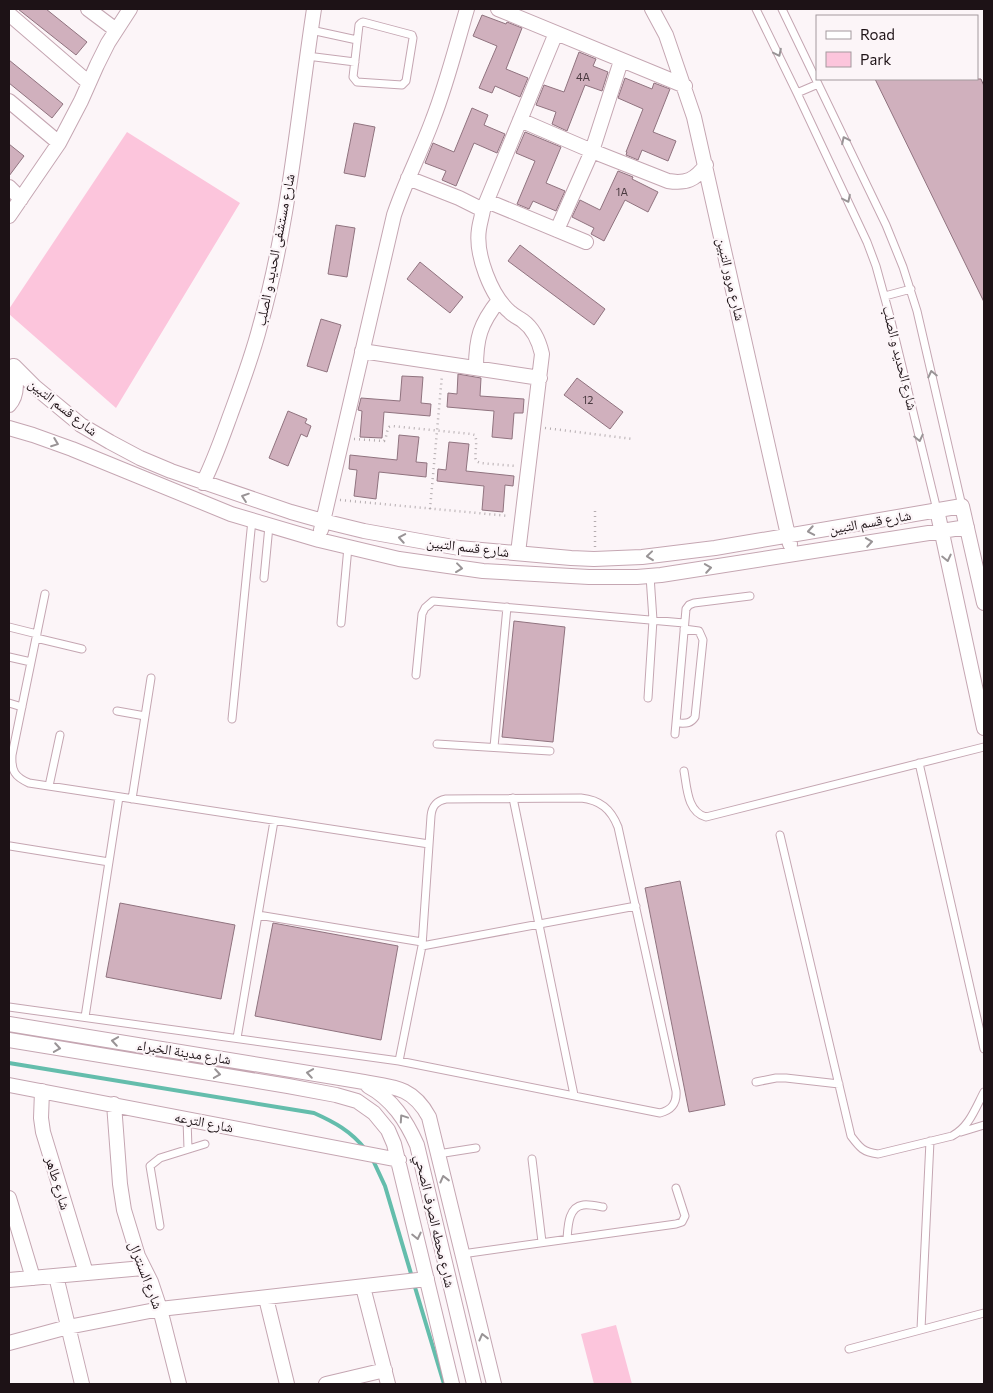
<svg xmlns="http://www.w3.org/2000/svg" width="993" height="1393" viewBox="0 0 993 1393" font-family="Commissioner,'Noto Naskh Arabic',sans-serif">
  <rect width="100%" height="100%" fill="#fcf5f8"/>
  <path fill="#fcc5dc" d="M127,132L240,203L116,408L9,314V309Z
    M616,1325L632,1384H594L581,1334Z"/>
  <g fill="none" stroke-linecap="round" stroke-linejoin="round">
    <path stroke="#64bdac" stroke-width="4" d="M9,1063L314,1113C334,1122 351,1131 365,1149
      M372,1158L385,1186L412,1277
      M414,1284L444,1384"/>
  </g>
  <path fill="#d0b0bd" stroke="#90737f" d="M18,9H46L87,42L76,55Z
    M482,15L506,24L507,22L522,28L506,69L528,78L520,97L495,86L492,93L479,88L497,46L473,36Z
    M579,52L596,59L593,66L608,72L602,91L585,85L567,131L552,124L556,112L536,105L544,85L564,92Z
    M9,60L63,104L52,118L9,83Z
    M625,78L652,89L654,83L670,89L653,132L676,141L668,161L642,150L638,160L626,155L627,152H626L643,109L618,98Z
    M875,79H981L984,86V302Z
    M472,108L488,115L484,125L505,134L497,153L474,143L456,186L442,180L446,171L425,163L433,143L454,152Z
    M354,123L375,127L365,177L344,173Z
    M525,132L561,147L546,183L565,191L556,211L533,201L529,209L517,204L535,161L516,153Z
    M9,144L24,156L9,176Z
    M618,171L633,177L632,179L658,192L648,212L625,200L604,241L591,234L594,228L572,217L580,200L600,210Z
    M336,225L355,228L347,277L328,274Z
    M520,245L605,309L594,325L508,261Z
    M420,262L463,297L450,313L407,279Z
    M321,319L341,325L327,372L307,366Z
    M458,374L481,378L480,396L524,399L523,413H514L512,439L492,437L494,411L447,407L448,393L457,394Z
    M402,376L423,377L421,403L431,404L430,416L384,412L382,438L360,437L362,411L358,410L361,398L400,401Z
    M577,378L623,412L610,429L564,395Z
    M288,411L307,419L305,423L311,426L307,437L301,434L288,466L269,458Z
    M399,435L419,437L416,462L427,463L426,477L379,472L376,499L354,496L357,470L349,469L350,455L397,460Z
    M449,442L469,444L466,471L514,476L513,486L505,485L503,512L482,510L484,486L437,481L438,469L446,470Z
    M514,621L565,627L553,742L502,737Z
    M680,881L725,1105L689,1112L645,888Z
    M120,903L235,925L221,999L106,977Z
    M273,923L398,946L381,1040L255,1016Z"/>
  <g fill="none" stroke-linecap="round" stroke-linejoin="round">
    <g stroke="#c5a6b2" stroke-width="9">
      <path id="service" d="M756,9L797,93L867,242L876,266L890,317L937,510
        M782,9L886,225L903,267L917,311L962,506
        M363,22L412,35L413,38L406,81L402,85L357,82L353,77L359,25L361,23Z
        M311,30L357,40
        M307,56L355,62
        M797,93L818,84
        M885,296L911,289
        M264,578L269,526
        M45,594L12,755C11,771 15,777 29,783L429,844
        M341,623L348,547
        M9,627L37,634
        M36,638L82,649
        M9,657L31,662
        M416,675L422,614L425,608L433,601L684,623
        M648,698L653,620L650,576
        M9,703L22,707
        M117,711L145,716
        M232,719L252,520
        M676,723C684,723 690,725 695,717L703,640L699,631L684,629
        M675,734L686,609L689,605L694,603L750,596
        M437,744L550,751
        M494,747L507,607
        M919,763L984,1049
        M684,771C687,787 687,812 706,817L984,747
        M49,786L60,735
        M513,798L574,1095
        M132,799L151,678
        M780,835L851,1136C860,1148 863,1152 878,1154L952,1136C969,1127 975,1109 984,1092
        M10,846L109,862
        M258,915L422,942
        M422,946L636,906
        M9,1007L399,1061L660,1113C672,1110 677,1103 676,1091L618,827C611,809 600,800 581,798L446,799C436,801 432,806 431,816L422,946L399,1061
        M85,1017L119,797
        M237,1038L274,821
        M756,1082L776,1078H786L839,1084
        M187,1119L188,1149
        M961,1132L984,1125
        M438,1154L476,1148
        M532,1159L542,1242
        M160,1226L150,1166L160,1158L205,1144
        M567,1239C568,1227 568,1207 583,1205C589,1204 597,1206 603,1207
        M462,1254L676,1224L682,1222L685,1216L676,1188
        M921,1329L930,1141
        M849,1349L984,1313"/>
    </g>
    <g stroke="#c5a6b2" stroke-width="16">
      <path id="minor" d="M88,9L116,30
        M498,9L685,86
        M652,9L666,35L694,117L790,544
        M9,14L89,83
        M9,101L59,143
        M520,120L592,151L668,181C686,184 695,180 706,165
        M408,178L459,198L483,210
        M9,187L21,199
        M487,201L586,242
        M9,216L59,143L81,101L97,65L108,43L130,9
        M557,230L592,151L621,61
        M362,351L540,378
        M14,366L35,387L81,425L110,442L140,458L171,471L291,512L323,521L364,531L459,548L571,558L594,559L642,557L715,548L962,506L984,603
        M476,368C476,338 480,324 499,300
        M9,405C19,394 16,379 13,366
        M9,428L33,435L72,449L231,514L319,540L399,559L483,571L517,573L589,577H637L661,575L967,527
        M203,483C214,461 222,438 230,416C241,386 252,357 260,326C289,224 298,114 314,9
        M937,510L984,728
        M321,530L394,215C405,182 421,152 433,119C447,83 456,46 467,9
        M518,553L542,354C539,341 534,329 523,321C519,318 514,316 510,312C491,296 475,254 479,229C480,222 482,216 483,210L556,33
        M9,1024L358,1081C391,1087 412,1085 429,1117L494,1384
        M9,1040L288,1086L336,1095L357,1101L374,1113L388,1130L394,1144L452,1384
        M9,1085L399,1160
        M368,1086C392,1099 406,1120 417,1145L474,1384
        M42,1091L41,1118L43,1132L86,1273
        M114,1104L120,1184L124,1210L138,1256L151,1282L160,1309L179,1384
        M9,1198L33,1278
        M56,1276L82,1384
        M9,1280L143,1268
        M363,1287L388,1384
        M266,1298L287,1384
        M9,1343L68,1327L160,1309L427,1279
        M326,1384L385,1370"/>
    </g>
    <path stroke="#b5adb0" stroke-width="2.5" stroke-dasharray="1 4" stroke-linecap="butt" d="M545,428L633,439
      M354,439L384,441C387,437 386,432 389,427L392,426L471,434L475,435C478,444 474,453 476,461L480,463L516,466
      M340,500L509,516
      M430,509L442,375
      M595,547V508"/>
    <use href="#service" stroke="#fff" stroke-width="7"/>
    <use href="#minor" stroke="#fff" stroke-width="14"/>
  </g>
  <defs><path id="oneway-chevron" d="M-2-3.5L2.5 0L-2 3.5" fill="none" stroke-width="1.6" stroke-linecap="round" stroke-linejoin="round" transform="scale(1.25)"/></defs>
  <g stroke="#999496">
    <use href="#oneway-chevron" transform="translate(778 53) rotate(64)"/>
    <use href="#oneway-chevron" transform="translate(845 140) rotate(-116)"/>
    <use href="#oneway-chevron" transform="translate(847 199) rotate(64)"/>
    <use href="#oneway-chevron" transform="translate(932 374) rotate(-103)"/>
    <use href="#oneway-chevron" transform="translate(919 438) rotate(77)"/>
    <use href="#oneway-chevron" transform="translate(55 443) rotate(21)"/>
    <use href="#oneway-chevron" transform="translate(245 497) rotate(-161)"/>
    <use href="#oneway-chevron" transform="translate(811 531) rotate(170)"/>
    <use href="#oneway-chevron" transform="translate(402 538) rotate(-170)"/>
    <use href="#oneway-chevron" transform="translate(869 542) rotate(-9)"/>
    <use href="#oneway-chevron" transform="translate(650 556) rotate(174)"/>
    <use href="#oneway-chevron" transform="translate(947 558) rotate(77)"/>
    <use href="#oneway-chevron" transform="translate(459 568) rotate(7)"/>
    <use href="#oneway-chevron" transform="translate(708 568) rotate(-9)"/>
    <use href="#oneway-chevron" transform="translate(115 1041) rotate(-171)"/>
    <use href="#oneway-chevron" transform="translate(57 1048) rotate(9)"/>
    <use href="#oneway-chevron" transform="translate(310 1073) rotate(-171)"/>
    <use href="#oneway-chevron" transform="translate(217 1074) rotate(9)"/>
    <use href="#oneway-chevron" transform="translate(403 1118) rotate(-124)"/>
    <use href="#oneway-chevron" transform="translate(444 1179) rotate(-104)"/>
    <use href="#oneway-chevron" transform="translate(417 1236) rotate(77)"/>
    <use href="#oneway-chevron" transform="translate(483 1337) rotate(-104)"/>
  </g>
  <g text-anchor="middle" stroke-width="4.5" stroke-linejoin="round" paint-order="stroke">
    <g font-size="11" fill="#4a3a40">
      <text x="583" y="81">4A</text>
      <text x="622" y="196">1A</text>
      <text x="588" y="404">12</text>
    </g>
    <g font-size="14" fill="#1d1216" stroke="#fcf5f8">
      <text transform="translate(275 250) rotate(-79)" y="5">شارع مستشفى الحديد و الصلب</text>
      <text transform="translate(731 279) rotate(77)" y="5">شارع مرور التبين</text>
      <text transform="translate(900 358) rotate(76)" y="5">شارع الحديد و الصلب</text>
      <text transform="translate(63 407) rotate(38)" y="5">شارع قسم التبين</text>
      <text transform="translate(870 522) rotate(-10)" y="5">شارع قسم التبين</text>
      <text transform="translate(468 547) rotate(7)" y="5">شارع قسم التبين</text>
      <text transform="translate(184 1052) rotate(9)" y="5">شارع مدينة الخبراء</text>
      <text transform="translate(204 1122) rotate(11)" y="5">شارع الترعه</text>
      <text transform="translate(58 1183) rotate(73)" y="5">شارع طاهر</text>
      <text transform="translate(435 1221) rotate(77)" y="5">شارع محطه الصرف الصحي</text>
      <text transform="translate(146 1275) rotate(69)" y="5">شارع السنترال</text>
    </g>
  </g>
  <rect width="993" height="1393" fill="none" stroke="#1d1216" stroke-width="20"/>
  <rect x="816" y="15" width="162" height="65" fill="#fcf5f8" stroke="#a39a9e"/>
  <rect x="826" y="31" width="25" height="8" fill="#ffffff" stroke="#a39a9e"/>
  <text x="860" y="40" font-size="15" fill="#1d1216">Road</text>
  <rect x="826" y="52" width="25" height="15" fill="#fcc5dc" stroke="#a39a9e"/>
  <text x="860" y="65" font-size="15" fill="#1d1216">Park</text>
</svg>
